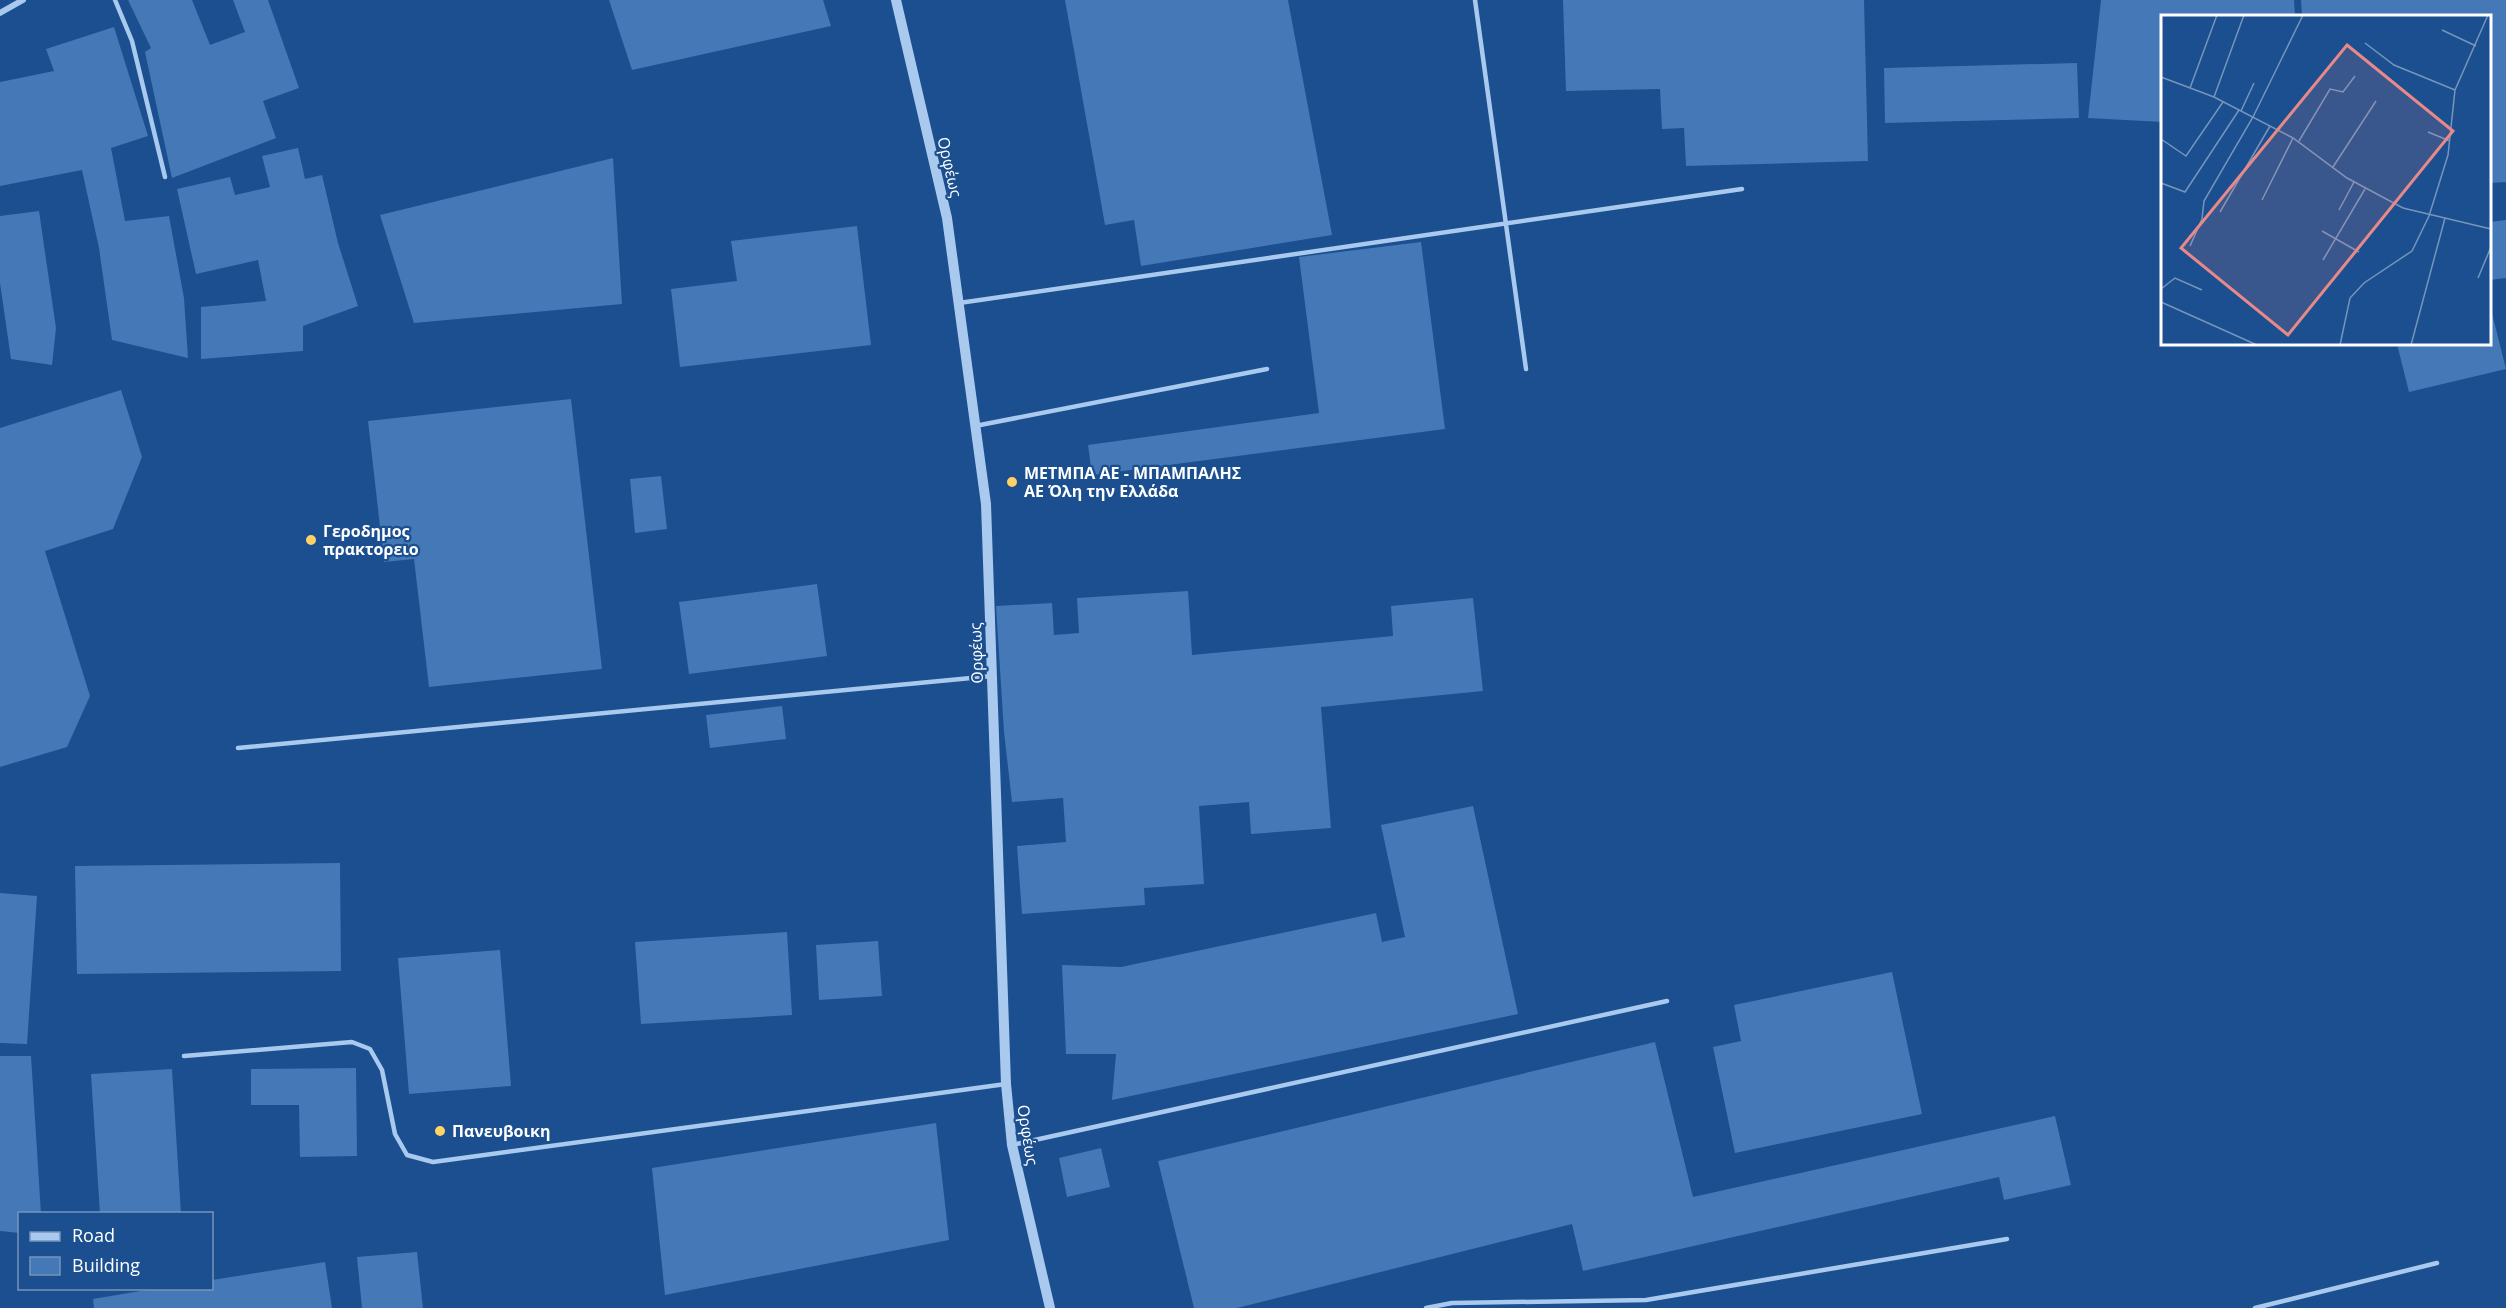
<svg xmlns="http://www.w3.org/2000/svg" width="2506" height="1308" viewBox="0 0 2506 1308" font-family="'Open Sans',sans-serif">
  <rect width="100%" height="100%" fill="#1b4f8f"/>
  <path fill="#4478b7" d="M128,0H192L210,45L245,32L233,0H268L299,88L263,101L276,138L172,178L145,52L151,48Z
    M609,0H823L831,26L632,70Z
    M1065,0H1288L1332,235L1141,266L1134,220L1105,225Z
    M1563,0H1864L1868,161L1686,166L1684,128L1662,129L1660,89L1566,91Z
    M2101,0H2294L2295,16H2162V122L2088,118Z
    M2301,0H2506V182L2490,183V16H2302Z
    M114,27L148,136L111,148L125,221L169,216L184,298L188,358L112,340L99,248L82,170L0,186V82L54,71L46,49Z
    M2077,63L2079,118L1885,123L1884,68Z
    M298,148L305,179L322,175L338,243L358,306L303,326V351L201,359V307L266,301L258,260L196,274L177,189L230,177L235,195L270,187L262,156Z
    M613,158L622,304L414,323L380,215Z
    M39,211L56,328L52,365L11,359L0,283V216Z
    M2506,220V278L2490,280V222Z
    M857,226L871,345L680,367L671,289L737,281L731,241Z
    M1421,242L1445,429L1092,475L1088,445L1319,413L1299,257Z
    M2490,305L2506,369L2409,392L2397,344H2490Z
    M121,390L142,457L113,529L45,551L90,696L67,747L0,767V428Z
    M571,399L602,669L429,687L414,559L384,562L368,421Z
    M661,476L667,529L635,533L630,479Z
    M817,584L827,656L689,674L679,602Z
    M1188,591L1192,655L1393,636L1391,606L1473,598L1483,691L1321,707L1331,828L1251,834L1249,802L1199,806L1204,884L1144,888L1145,905L1022,914L1017,846L1066,842L1063,798L1012,802L1004,732L996,606L1052,603L1054,635L1079,633L1077,598Z
    M782,706L786,739L710,748L706,715Z
    M1473,806L1518,1014L1112,1100L1116,1054H1066L1062,965L1121,967L1376,913L1382,942L1405,937L1381,825Z
    M340,863L341,971L77,974L75,866Z
    M0,893L37,896L27,1044L0,1043Z
    M787,932L792,1015L641,1024L635,942Z
    M878,941L882,996L819,1000L816,945Z
    M500,950L511,1086L409,1094L398,958Z
    M1892,972L1922,1114L1735,1153L1713,1047L1741,1041L1734,1005Z
    M1655,1042L1693,1197L2055,1116L2071,1185L2004,1200L1999,1177L1583,1271L1572,1224L1237,1308H1194L1158,1161Z
    M0,1056H31L41,1214H20V1233L0,1231Z
    M356,1068L357,1156L300,1157L299,1105H251V1069Z
    M172,1069L181,1214H100L91,1074Z
    M936,1123L949,1240L665,1295L652,1168Z
    M1101,1148L1110,1187L1067,1197L1059,1158Z
    M417,1252L423,1308H362L357,1257Z
    M325,1262L332,1308H94L93,1299L158,1288H212V1280Z"/>
  <g fill="none" stroke-linecap="round" stroke-linejoin="round">
    <path stroke="#a9c9ee" stroke-width="4.5" d="M115,0L132,41L165,177
      M1475,0L1526,369
      M959,303L1742,189
      M975,426L1267,369
      M238,748L992,676
      M184,1056L352,1042L370,1049L382,1070L395,1134L407,1155L433,1162L1006,1084
      M1012,1145L1667,1001
      M1426,1308L1452,1303L1646,1300L2007,1239
      M2255,1308L2437,1263"/>
    <path stroke="#a9c9ee" stroke-width="6" d="M0,13L23,0"/>
    <path stroke="#a9c9ee" stroke-width="10" d="M896,0L947,218L986,504L1006,1084L1012,1145L1050,1308"/>
  </g>
  <g fill="#ffd166" stroke="#1b4f8f" stroke-width="2">
    <circle cx="1012" cy="482" r="6"/>
    <circle cx="311" cy="540" r="6"/>
    <circle cx="440" cy="1131" r="6"/>
  </g>
  <g text-anchor="middle" stroke-width="4.5" stroke-linejoin="round" paint-order="stroke">
    <g font-size="16" fill="#fff" stroke="#1b4f8f">
      <text transform="translate(950 167) rotate(77)" y="6">Ορφέως</text>
      <text transform="translate(976 653) rotate(-92)" y="6">Ορφέως</text>
      <text transform="translate(1028 1135) rotate(81)" y="6">Ορφέως</text>
    </g>
    <g font-size="16" font-weight="bold" fill="#fff" stroke="#1b4f8f" text-anchor="start">
      <text x="1024" y="479">ΜΕΤΜΠΑ ΑΕ - ΜΠΑΜΠΑΛΗΣ<tspan x="1024" dy="18">ΑΕ Όλη την Ελλάδα</tspan></text>
      <text x="323" y="537">Γεροδημος<tspan x="323" dy="18">πρακτορειο</tspan></text>
      <text x="452" y="1137">Πανευβοικη</text>
    </g>
  </g>
  <g transform="translate(2161 15)">
    <rect width="330" height="330" fill="#1b4f8f"/>
    <path fill="none" stroke="#7695bc" stroke-width="1.5" d="M281,15L315,31M204,28L233,50L294,75M0,62L53,82L132,123L186,163L242,193L330,214M29,73L56,0M53,82L83,0M80,96L93,68M267,117L289,126M0,124L25,141L62,87M138,126L169,74L182,77L194,61M172,152L215,86M0,168L24,177L78,95M101,185L132,123M178,195L193,167M59,197L109,111M161,216L198,237M29,231L41,204L43,186L92,102L142,0M162,245L204,174M317,263L330,232M0,274L14,263L41,275M0,287L96,330M179,330L189,283L203,268L251,236L268,201L287,140L294,75L327,0M250,330L284,203"/>
    <path fill="#e88989" fill-opacity="0.15" stroke="#e88989" stroke-width="3" d="M186,30L292,116L127,320L20,233Z"/>
    <rect width="330" height="330" fill="none" stroke="#fff" stroke-width="3"/>
  </g>
  <rect x="18" y="1212" width="195" height="78" fill="#1b4f8f" stroke="#7695bc" stroke-width="1.5"/>
  <rect x="30" y="1232" width="30" height="9" fill="#a9c9ee" stroke="#7695bc" stroke-width="1.5"/>
  <text x="72" y="1242" font-size="18" fill="#ffffff">Road</text>
  <rect x="30" y="1257" width="30" height="18" fill="#4478b7" stroke="#7695bc" stroke-width="1.5"/>
  <text x="72" y="1272" font-size="18" fill="#ffffff">Building</text>
</svg>
